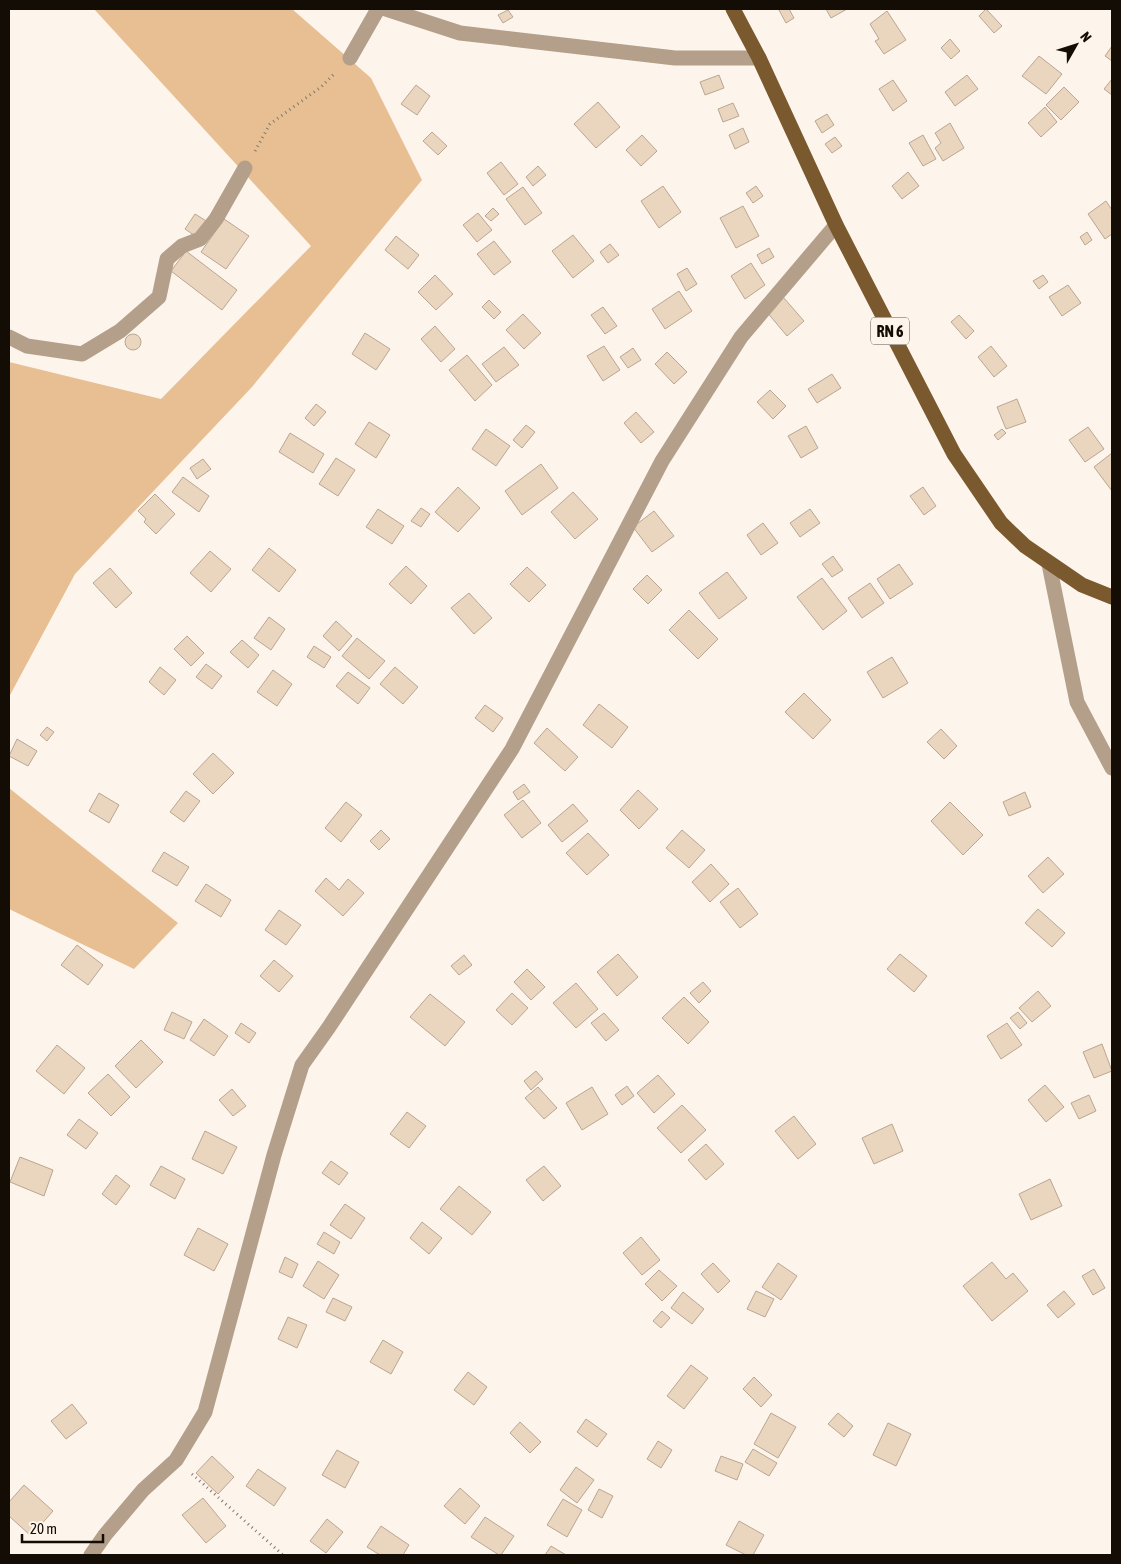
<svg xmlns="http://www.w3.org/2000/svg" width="1121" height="1564" viewBox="0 0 1121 1564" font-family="'Asap Condensed',sans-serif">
  <rect width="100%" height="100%" fill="#fdf5ec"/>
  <path fill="#e7bf92" d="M94,9H292L371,78L422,180L252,387L75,574L9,697V362L161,399L311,246Z
    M9,788L178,923L134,969L9,909Z"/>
  <path fill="#ead5bf" stroke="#baa690" d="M782,9H789L794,18L786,23L779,10Z
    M826,9H847L831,18Z
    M986,9L1002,26L994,33L979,16Z
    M508,10L513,17L503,23L498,15Z
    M887,11L906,40L884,54L875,41L879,39L870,24Z
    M950,39L960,51L951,59L941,48Z
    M1112,46V61L1105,56Z
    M1039,56L1062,74L1046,94L1022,76Z
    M719,75L724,88L705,95L700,82Z
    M967,75L978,89L955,106L945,92Z
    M1112,79V95L1104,89Z
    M893,80L907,101L893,111L879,89Z
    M416,85L430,96L417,115L401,104Z
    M1064,87L1079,102L1061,120L1046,105Z
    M598,102L620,127L596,148L574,124Z
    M733,103L739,116L723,122L718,109Z
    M1045,107L1057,122L1041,137L1028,123Z
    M827,114L834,125L822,133L815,121Z
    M950,123L964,148L943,161L935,148L941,143L935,133Z
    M743,128L749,142L735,149L729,135Z
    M432,132L447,146L438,155L423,141Z
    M642,135L657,151L641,166L626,150Z
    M923,135L936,159L923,166L909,143Z
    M835,137L842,146L832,153L825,144Z
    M501,162L518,184L504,195L487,173Z
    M538,166L546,175L533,186L526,177Z
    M908,172L919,186L902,199L892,186Z
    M663,186L681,212L659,228L641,201Z
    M756,186L763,196L753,203L746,193Z
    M523,187L542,213L525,225L506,199Z
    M1106,201L1112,210V234L1105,239L1088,214Z
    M743,206L759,236L736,248L720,218Z
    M493,208L499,214L491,221L485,216Z
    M478,213L492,230L477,242L463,225Z
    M195,214L208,222L198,238L185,229Z
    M224,219L249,236L226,269L201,252Z
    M1087,232L1092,240L1085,245L1080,237Z
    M573,235L594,261L573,278L552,251Z
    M396,236L419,255L408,269L385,250Z
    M494,241L511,262L494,275L477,254Z
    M610,244L619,255L608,263L600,252Z
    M769,248L774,257L762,264L757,255Z
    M186,251L237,290L222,310L171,271Z
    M751,263L765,285L745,299L731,276Z
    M687,268L697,284L686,291L677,274Z
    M435,275L453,294L436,310L418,292Z
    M1043,275L1048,282L1039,289L1033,281Z
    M1068,285L1081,303L1062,316L1049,297Z
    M679,291L692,311L665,329L652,309Z
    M783,297L804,321L787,336L766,311Z
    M489,300L501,312L494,319L482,307Z
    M603,307L617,326L605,334L591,315Z
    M523,314L541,333L524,349L506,330Z
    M959,315L974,331L966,339L951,322Z
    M435,326L455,349L441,362L421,339Z
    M365,333L390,349L376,370L352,354Z
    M125 342a8 8 0 1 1 16 0a8 8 0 1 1-16 0Z
    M604,346L620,370L603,381L587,356Z
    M991,346L1007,366L994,377L978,357Z
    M504,347L519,365L496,382L482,364Z
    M633,348L641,360L628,368L620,357Z
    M667,352L687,372L674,384L655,364Z
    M467,355L492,385L475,401L449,370Z
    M832,374L841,388L817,403L808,389Z
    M770,390L786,406L773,419L757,402Z
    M1017,399L1026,422L1006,429L997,407Z
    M316,404L326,412L314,426L305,418Z
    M636,412L654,432L641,443L624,423Z
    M369,422L390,435L376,458L355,444Z
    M526,425L535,432L522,448L513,440Z
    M806,426L818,448L801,458L788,436Z
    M1088,427L1104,449L1085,462L1069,440Z
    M486,429L510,446L496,466L472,449Z
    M1002,429L1006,433L998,440L994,435Z
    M290,433L324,454L313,473L279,452Z
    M1112,453V491L1094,467Z
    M336,458L355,470L338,496L319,484Z
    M203,459L211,469L197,479L190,468Z
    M541,464L558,488L522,515L505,491Z
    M183,477L209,496L199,512L172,492Z
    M458,487L480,508L458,532L435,512Z
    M923,487L936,506L924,515L910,496Z
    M573,492L598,519L575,539L551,512Z
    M155,494L175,514L156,534L144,522L146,519L138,511Z
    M421,508L430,514L421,527L411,521Z
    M378,509L404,526L392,544L366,527Z
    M810,509L820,523L800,537L790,523Z
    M654,511L674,536L652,552L633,527Z
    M763,523L778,543L761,555L747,535Z
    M269,548L296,570L279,592L252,570Z
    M210,551L231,569L211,592L190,573Z
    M833,556L843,570L832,577L822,564Z
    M899,564L913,584L890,599L877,579Z
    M406,566L427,586L411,604L389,584Z
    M527,567L546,585L529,602L510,584Z
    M110,568L132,593L116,608L93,583Z
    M727,572L747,598L719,619L699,593Z
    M647,575L662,590L648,604L633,589Z
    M822,578L847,611L823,630L797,597Z
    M870,583L884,603L862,618L848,598Z
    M469,593L492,618L474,634L451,608Z
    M689,610L718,639L698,659L669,630Z
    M269,617L285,629L271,650L254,638Z
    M336,621L352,636L339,651L323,636Z
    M187,636L204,653L191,666L174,649Z
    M357,638L385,661L369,679L342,656Z
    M242,640L259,655L248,668L230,652Z
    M314,646L331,657L324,668L307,657Z
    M892,657L908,683L883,698L867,672Z
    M206,664L222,676L212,689L196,677Z
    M160,667L176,680L164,695L149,682Z
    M395,667L418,687L403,704L380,684Z
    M273,670L292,684L277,706L257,692Z
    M348,672L370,688L358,704L336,686Z
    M804,693L831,720L813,739L785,712Z
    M599,704L628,727L612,748L583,725Z
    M485,705L503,718L493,732L475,718Z
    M47,727L54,732L47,741L40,735Z
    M547,728L578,757L565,771L534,743Z
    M941,729L957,746L944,759L927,742Z
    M17,739L37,751L28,766L9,756Z
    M213,753L234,773L213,794L193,774Z
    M524,784L530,792L518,800L513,792Z
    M638,790L658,809L639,829L620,810Z
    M186,791L200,801L184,822L170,812Z
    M1025,792L1031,807L1009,816L1003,802Z
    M99,793L119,805L109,823L89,811Z
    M523,800L541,823L522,838L504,815Z
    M346,802L362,815L341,842L325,828Z
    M950,802L983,835L963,855L931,821Z
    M573,804L588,821L562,842L548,825Z
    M381,830L390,839L379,850L370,841Z
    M682,830L705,850L689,868L666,848Z
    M588,833L609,855L587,875L566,853Z
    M164,852L189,867L177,886L152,871Z
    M1048,857L1064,874L1043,893L1028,876Z
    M711,864L729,884L710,902L692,882Z
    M326,878L339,890L348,879L364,893L343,916L315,891Z
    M206,884L231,900L221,917L195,901Z
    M738,888L758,914L740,928L720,902Z
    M1038,909L1065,933L1052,947L1025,923Z
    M279,910L301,925L286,945L265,930Z
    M77,945L103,965L88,985L61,965Z
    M618,954L638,977L617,996L597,972Z
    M900,954L927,976L914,992L887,969Z
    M464,955L472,965L459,975L451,966Z
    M274,960L293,976L279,992L260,976Z
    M527,969L545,987L531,1000L514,982Z
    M703,982L711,991L699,1003L690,993Z
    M576,983L598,1009L576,1028L553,1003Z
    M1038,991L1051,1006L1032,1022L1019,1008Z
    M512,993L528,1008L512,1025L496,1010Z
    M430,994L465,1022L445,1046L410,1017Z
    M684,997L709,1022L688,1044L662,1018Z
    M172,1012L192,1022L184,1039L164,1030Z
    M1018,1012L1027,1023L1020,1029L1010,1018Z
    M604,1013L619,1030L606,1041L591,1023Z
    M204,1019L228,1036L214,1056L190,1040Z
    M241,1023L256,1033L249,1043L235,1033Z
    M1007,1023L1022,1045L1001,1059L987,1036Z
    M141,1040L163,1062L136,1088L115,1066Z
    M1102,1044L1112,1071L1094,1078L1083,1052Z
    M57,1045L85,1068L64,1094L36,1071Z
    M536,1071L543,1079L531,1090L524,1081Z
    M108,1074L130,1097L111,1116L88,1093Z
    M658,1075L675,1094L654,1113L637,1093Z
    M1045,1085L1064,1107L1046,1122L1028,1100Z
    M627,1086L634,1096L622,1105L615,1095Z
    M538,1087L557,1108L544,1119L525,1098Z
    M592,1087L608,1114L582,1130L566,1103Z
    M232,1089L246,1106L233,1116L219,1100Z
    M1089,1095L1096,1111L1079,1119L1071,1103Z
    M682,1105L706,1130L681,1153L657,1128Z
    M407,1112L426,1126L409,1148L390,1134Z
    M794,1116L816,1144L798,1159L775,1131Z
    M79,1119L98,1133L86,1149L67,1135Z
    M892,1124L903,1151L874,1164L862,1138Z
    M205,1131L237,1147L223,1174L192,1159Z
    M706,1144L724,1164L706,1180L688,1160Z
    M20,1157L53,1170L44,1196L10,1182Z
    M331,1161L348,1173L339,1185L322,1173Z
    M161,1166L185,1179L175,1199L150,1185Z
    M544,1166L561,1186L543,1201L526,1180Z
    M116,1175L130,1186L116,1205L102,1194Z
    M1050,1179L1062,1206L1031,1220L1019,1194Z
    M459,1186L491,1212L472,1235L440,1209Z
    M345,1204L365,1218L351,1239L330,1225Z
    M422,1222L442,1238L429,1254L410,1238Z
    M198,1228L228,1244L214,1271L184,1255Z
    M324,1232L340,1242L334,1254L317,1244Z
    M641,1237L660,1260L642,1275L623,1253Z
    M285,1257L298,1264L292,1278L279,1272Z
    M318,1261L339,1275L324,1299L303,1286Z
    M992,1262L1006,1279L1013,1273L1028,1291L992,1321L963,1286Z
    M713,1263L730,1281L718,1293L701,1274Z
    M778,1263L797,1276L781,1300L762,1287Z
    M1094,1269L1105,1288L1093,1295L1082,1276Z
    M659,1270L677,1286L662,1301L645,1284Z
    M756,1291L774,1299L765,1317L747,1309Z
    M1064,1291L1075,1304L1058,1318L1047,1305Z
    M683,1292L704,1309L692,1324L671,1308Z
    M333,1298L352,1307L345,1321L326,1312Z
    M662,1311L670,1318L661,1328L653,1321Z
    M288,1317L307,1325L297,1348L278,1339Z
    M383,1340L403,1352L391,1374L370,1362Z
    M691,1365L708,1378L684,1409L667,1396Z
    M468,1372L487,1387L474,1405L454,1390Z
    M754,1377L772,1395L761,1407L743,1389Z
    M72,1404L87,1423L66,1439L51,1421Z
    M771,1413L796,1427L778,1458L754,1444Z
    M838,1413L853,1426L844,1437L828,1424Z
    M586,1419L607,1434L597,1447L577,1432Z
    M520,1422L541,1442L530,1453L510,1433Z
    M888,1423L911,1434L896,1466L873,1455Z
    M658,1441L672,1450L661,1468L647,1459Z
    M753,1449L777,1463L769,1476L745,1462Z
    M337,1450L359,1462L345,1488L322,1475Z
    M212,1456L234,1477L218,1494L196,1473Z
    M721,1456L743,1464L737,1480L715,1471Z
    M576,1467L594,1480L577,1503L560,1490Z
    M258,1469L286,1488L274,1506L246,1486Z
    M24,1485L53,1511L31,1536L9,1516V1502Z
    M460,1488L480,1506L465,1524L444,1506Z
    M599,1489L613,1496L602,1518L588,1510Z
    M203,1498L226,1526L206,1543L182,1515Z
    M563,1499L582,1510L567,1537L547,1525Z
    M485,1517L514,1536L501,1555H499L471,1537Z
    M327,1519L343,1532L326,1553L310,1541Z
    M739,1521L764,1535L753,1555H746L726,1545Z
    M381,1526L409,1545L403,1555H380L367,1547Z
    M551,1546L566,1555H545Z"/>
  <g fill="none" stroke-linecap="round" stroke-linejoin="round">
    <path stroke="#7f7870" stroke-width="3" stroke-dasharray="1 4" stroke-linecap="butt" d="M255,151L270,124L321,87L335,73
      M192,1474L283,1555"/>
    <path stroke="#b4a08a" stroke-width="15" d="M386,9L460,33L675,58H759
      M350,58L378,9
      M9,337L27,346L82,354L120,331L159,297L167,259L182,246L200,239L216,219L245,168
      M1049,564L1077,702L1112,768
      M91,1555L105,1535L143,1490L176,1460L205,1412L274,1155L302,1065L329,1027L512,749L662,461L741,337L836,225"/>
    <path stroke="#7b592f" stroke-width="15" d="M733,9L759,58L836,225L954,454L1001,523L1025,546L1082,585L1112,597"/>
  </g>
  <g text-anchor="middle" stroke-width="4" stroke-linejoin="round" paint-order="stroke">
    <rect fill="#fdf5ec" stroke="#59534a" stroke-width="1" x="871" y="317.5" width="38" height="27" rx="4"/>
    <g font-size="16" font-weight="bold" fill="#130d05">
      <text x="890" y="337">RN 6</text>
    </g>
  </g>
  <rect width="1121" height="1564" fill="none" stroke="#130d05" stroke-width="20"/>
  <g transform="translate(1076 45) rotate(51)" stroke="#fdf5ec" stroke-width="4" paint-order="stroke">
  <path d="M0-4L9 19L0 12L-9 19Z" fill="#130d05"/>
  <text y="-8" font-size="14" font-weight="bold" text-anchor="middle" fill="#130d05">N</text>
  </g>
  <path d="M22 1534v8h81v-8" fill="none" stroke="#130d05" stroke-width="2.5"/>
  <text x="30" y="1534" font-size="15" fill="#130d05" stroke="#fdf5ec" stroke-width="4" paint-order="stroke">20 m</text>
</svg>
